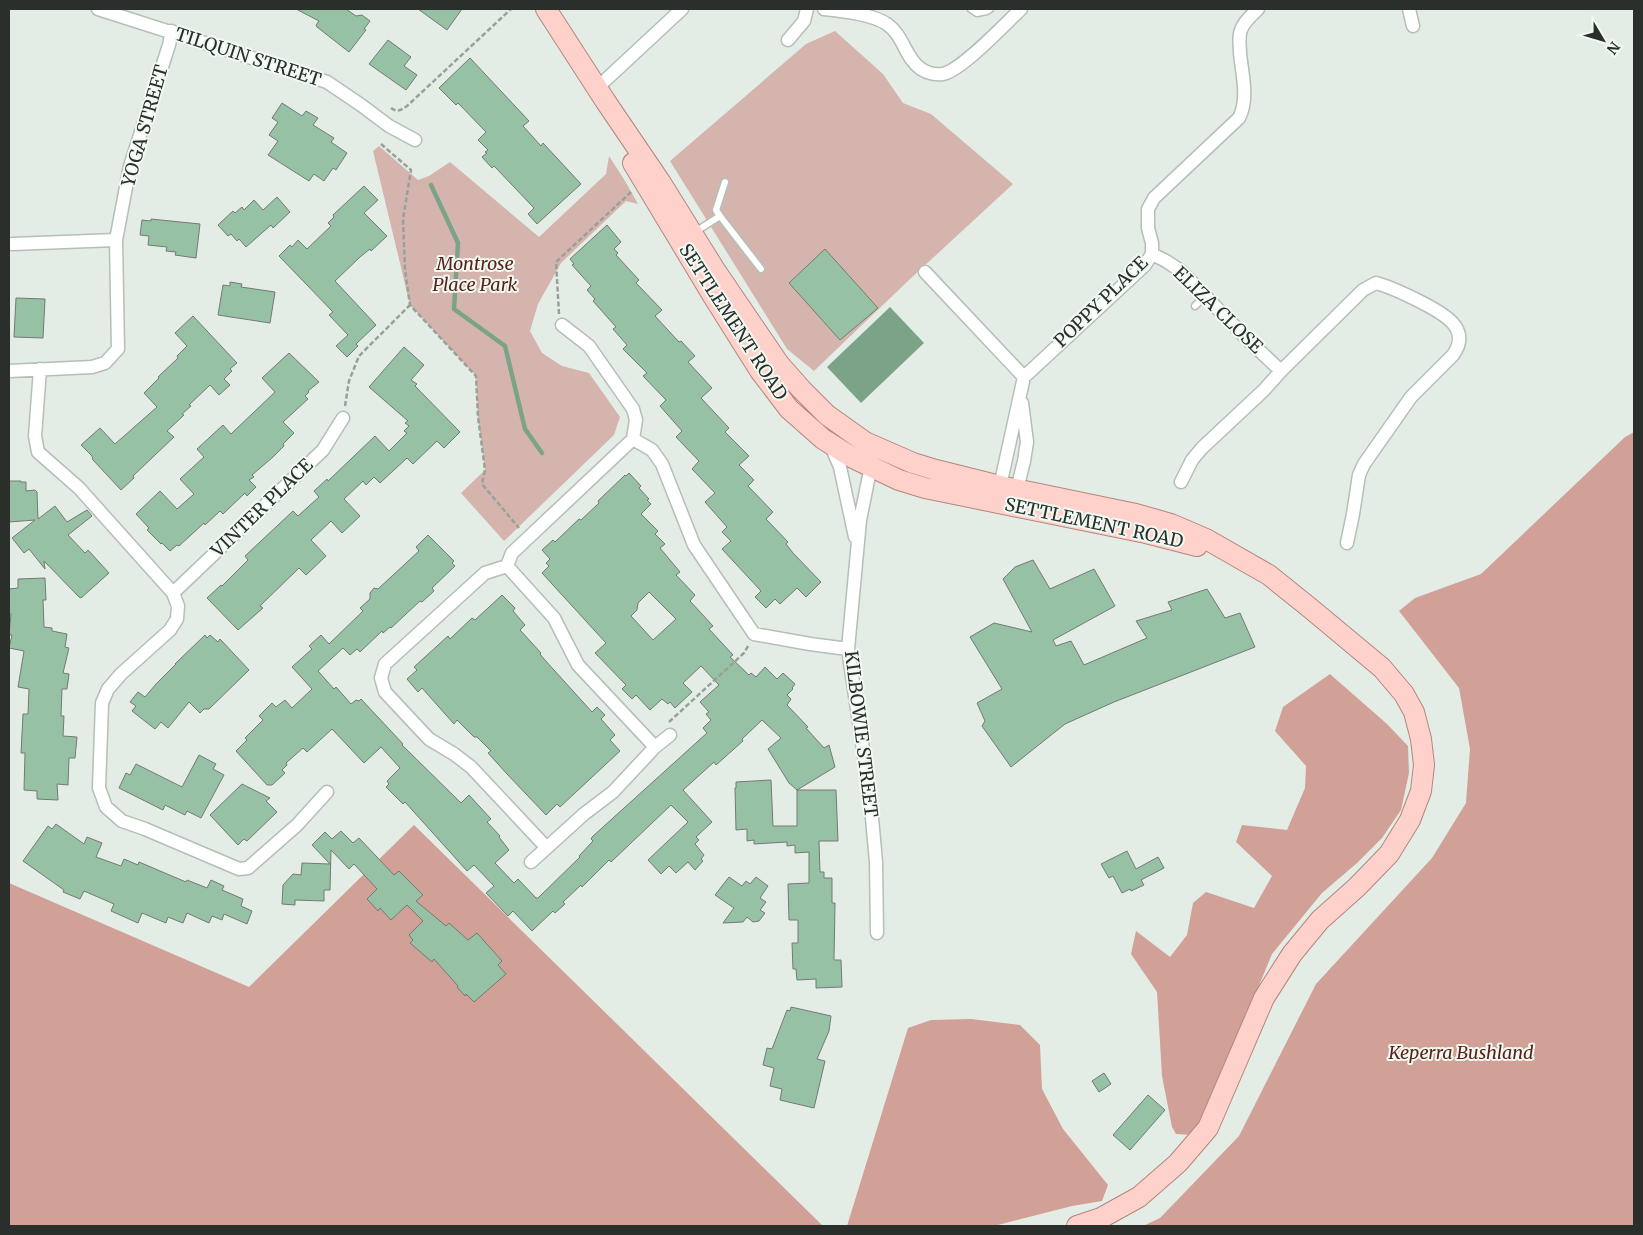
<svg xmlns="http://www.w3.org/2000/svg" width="1643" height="1235" viewBox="0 0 1643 1235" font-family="Merriweather,serif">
  <rect width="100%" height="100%" fill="#e3ede6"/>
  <path fill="#d6b4ae" d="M835,31L883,74L903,103L931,114L1013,184L909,280L814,371L787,349L670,161L806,44Z
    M379,146L418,180L429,176L450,162L539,237L606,174L609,156L625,181L638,204L626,201L561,263L538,304L530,331L542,353L562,366L589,373L620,417L614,435L504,541L461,493L485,470L478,418L476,376L410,305L373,151Z"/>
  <path fill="#d1a097" d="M1634,432V1226H1143L1160,1218L1239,1136L1316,984L1432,858L1466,803L1470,749L1459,688L1399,611L1415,598L1481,574L1625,437Z
    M1330,674L1387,724L1408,746L1409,773L1401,810L1382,838L1357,863L1322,893L1272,954L1223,1073L1193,1135L1176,1134L1172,1127L1162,1076L1157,992L1131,954L1136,931L1170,957L1187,935L1193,903L1206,892L1254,908L1272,876L1236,842L1242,825L1287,830L1305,788L1306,766L1275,731L1283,707Z
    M414,825L823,1226H9V883L249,987Z
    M971,1019L1020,1025L1040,1045L1042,1089L1063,1129L1108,1185L1102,1201L1072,1206L994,1226H847L908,1028L931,1020Z"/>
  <path fill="#7ba388" d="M890,307L924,343L861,403L827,367Z"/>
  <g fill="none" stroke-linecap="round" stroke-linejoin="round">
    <path stroke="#7ba388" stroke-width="4.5" d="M431,185L458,243L454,309L505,346L525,429L542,453"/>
  </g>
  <path fill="#97c1a4" stroke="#727a74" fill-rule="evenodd" d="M296,9H346L356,16L362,15L370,21L364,29L366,30L349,52L317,27L316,25L319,21Z
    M418,9H462L447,30Z
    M388,40L411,57L404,66L417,75L406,90L369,64Z
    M470,58L529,121L523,126L541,146L543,143L581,184L537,224L528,214L534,208L494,166L492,168L482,157L487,153L485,152L488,150L478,140L486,132L458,103L456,105L439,88Z
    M282,103L302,116L306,111L318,118L313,125L334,138L331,142L347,153L336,170L333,168L324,181L314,174L309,181L268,155L278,141L269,135L278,122L272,118Z
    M364,186L378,200L364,213L387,236L371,251L370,249L360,257L335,281L376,325L356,344L358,346L347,357L336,346L348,335L329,315L333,312L279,256L290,245L292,247L298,240L307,249L331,226L328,223L334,217L333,215Z
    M277,197L290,212L273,228L271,225L246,247L239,239L237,241L231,234L228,236L218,225L233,211L235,213L242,207L244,210L254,200L263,210Z
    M151,219L200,224L196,258L175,255L176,252L166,251L167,247L148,245L149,236L140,235L142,220L151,221Z
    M607,225L621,242L614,249L618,253L616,255L639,280L636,283L662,310L655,316L679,342L681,341L695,356L688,362L712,388L701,398L729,428L725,432L749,456L739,465L754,480L748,486L773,512L766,519L788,542L786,544L793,553L821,582L806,597L797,588L780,604L775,599L766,608L755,597L761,591L722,549L731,541L722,532L727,527L705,502L715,493L692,469L699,461L676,437L682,431L660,406L666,400L643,376L647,373L623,349L627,345L613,329L616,327L593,301L595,299L587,290L591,286L572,265L574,264L570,259Z
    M825,249L878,308L840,340L789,283Z
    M230,282L242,284L241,287L275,292L270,323L218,315L223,285L230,286Z
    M16,298L45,299L43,338L14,337Z
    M193,316L237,363L230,369L232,371L224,379L230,385L219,395L210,385L189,405L191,406L182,414L184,415L167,431L174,437L133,476L134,478L121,490L93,460L92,456L81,445L100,428L115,444L157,407L144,393L159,378L158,377L178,358L177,356L187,346L175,333Z
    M404,347L424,365L411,380L417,384L415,386L460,432L444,448L437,441L413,464L407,458L380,483L374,477L366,485L363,481L344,499L360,516L342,533L331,521L311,540L326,556L306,575L299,568L260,606L263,608L238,630L207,598L221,585L222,586L248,560L245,556L293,511L298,516L319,497L314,491L327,479L328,481L375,436L389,451L407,433L404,431L409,426L405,423L408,421L369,387Z
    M289,353L319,382L308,391L309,392L305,396L308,399L283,422L294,433L283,444L284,446L273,457L252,475L254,477L249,480L256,487L247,496L245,493L223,514L220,511L205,525L204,523L179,546L177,545L170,551L162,543L161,544L147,530L149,528L136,514L160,491L177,509L194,494L180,479L204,457L197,449L223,425L231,434L275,392L262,378Z
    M629,473L641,486L639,488L649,499L647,500L651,504L641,514L658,531L655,534L665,544L660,548L680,572L676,575L695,595L690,601L713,626L709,629L733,655L730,657L749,675L751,673L756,677L765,667L777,679L783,673L795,684L792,688L793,689L787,695L791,699L787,705L808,727L806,728L824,748L829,745L835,767L797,790H836L838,841H819L820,872H824V878H832V903H835L834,960H841L842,987L816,988V979L797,980L796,969H793L792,943H798V920H789L788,884L809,883V852L795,853V845L787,846V842L754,844V840L747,841V829L736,830L735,788H736V782L771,780L773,826H797V790L789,783L768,749L781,738L762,720L742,739L743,741L716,765L714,762L683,790L712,822L696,837L699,840L695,844L704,855L701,859L703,861L695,870L688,862L676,873L669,866L661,874L648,860L688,822L671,805L611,862L609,860L582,887L581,885L563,902L565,904L555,913L553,911L532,931L513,911L508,916L486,893L494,886L474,865L467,871L405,802L403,804L386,787L389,784L387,781L400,768L381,747L364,763L332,729L307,752L303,748L286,763L287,765L282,770L285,773L272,785H267L236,751L247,740L245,738L263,720L259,716L272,703L276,707L285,700L292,708L312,689L292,667L312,649L309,646L321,635L329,644L363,611L360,608L370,599V593L374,588L378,589L419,551L416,547L428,535L454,561L452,563L455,566L432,588L434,591L422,602L420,601L391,628L390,627L383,633L382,631L360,652L357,649L350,655L343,648L318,671L334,689L336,687L351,704L356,700L359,701L361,699L403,744L402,745L461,803L469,795L491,819L487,822L500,836L499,837L509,850L495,863L514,883L518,879L536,898H538L580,857L579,856L593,841L591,839L592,837L707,733L703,728L711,720L706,714L709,712L700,702L719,685L701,666L683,683L692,692L675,708L670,702L668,704L662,699L650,710L636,695L632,699L622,689L626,685L595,653L606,643L542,573L549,566L546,563L550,559L542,550L553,540L555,542L579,519L581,520L599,503L598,501L625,475L626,476ZM649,592L676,619L653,640L631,616L637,610L638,603Z
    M9,481H21V482H26V491L35,490L37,492L38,519L55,506L67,522L87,510L92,516L68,535L85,553L88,550L109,573L81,598L79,597L44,561L45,569L29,549L24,553L12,538L35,520L9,522Z
    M1033,560L1050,589L1094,569L1115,606L1053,640L1056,646L1071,641L1084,665L1147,638L1136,621L1172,610L1168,602L1207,589L1225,618L1240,613L1255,647L1114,702L1065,724L1011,767L982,726L985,721L977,703L1002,689L970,637L994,623L1032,632L1003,579L1015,567Z
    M45,578L46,600H43L44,627L52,628V631L67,634L65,647L69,648L63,673L69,674L67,689H62L61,716H64L63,736L77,737L75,758H69L68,785L57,784L58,800L37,799V791L24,790L25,753H21L23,714H28L29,689L18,687L24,651L9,648L12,635H9L11,614H9V589L18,588V579Z
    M502,595L515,608L513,611L525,625L520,630L541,653L540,654L544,659L592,712L597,707L605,715L601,719L615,735L610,740L620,751L560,807L557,804L546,815L507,774L488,753L491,751L477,737H474L457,720L454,724L422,688L418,692L407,679L417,670L414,667L448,636L450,639L472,618L475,620Z
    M205,635L207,638L210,635L218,642L220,639L249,670L209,709H204L200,713L189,702L168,728L161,722L155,729L132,711L136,706L130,702L138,692L145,697L156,684L176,664H175Z
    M199,755L216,764L213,769L224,775L201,818L187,811L185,815L165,805L163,810L119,788L126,773L130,775L136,764L182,787Z
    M242,784L270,798L266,801L277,812L247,841L244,839L238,845L210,815Z
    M56,824L84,844L87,837L102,843L96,857L121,866L124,859L138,865L139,862L186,882L187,880L207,888L211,880L224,886L222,890L243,899L241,906L252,911L247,924L224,914L222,920L212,916L209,923L187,913L183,923L168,917L166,923L142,913L138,923L111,911L114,904L84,891L80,899L63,892L64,890L23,861L48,826L52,829Z
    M341,831L353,843L359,838L394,875L399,871L423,895L416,901L446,926L449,923L468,940L477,933L502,961L498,965L506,974L474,1002L466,994L465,996L457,987L458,986L434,959L432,962L410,943L413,940L409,935L423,921L407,905L391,920L380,908L378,911L367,899L377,889L354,864L349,869L331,850L330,890H324V901L295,900V905L282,904L283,885L293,874L301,875L302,863L330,864L312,845L325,832L332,839Z
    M1127,851L1136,869L1158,857L1164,868L1141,880L1144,885L1131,891L1130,889L1122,893L1113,876L1109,878L1101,864Z
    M729,877L742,886L746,881L750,884L756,877L768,886L760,898L766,902L760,910L765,913L759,921L753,922L747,917L743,922L723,923L734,908L715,895Z
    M791,1007L831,1016L829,1031L817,1059L825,1061L814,1108L780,1100L782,1089L770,1086L774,1068L763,1065L767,1048L772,1049L787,1010L790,1011Z
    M1104,1073L1111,1084L1099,1092L1092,1081Z
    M1148,1095L1165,1110L1130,1150L1113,1135Z"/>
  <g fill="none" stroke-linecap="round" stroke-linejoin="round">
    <g stroke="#b5beb7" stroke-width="9">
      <path id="service" d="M971,9L977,13L987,11L990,9
        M720,216L761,269
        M695,232L720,216L716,210L725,182
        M1195,306L1205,296"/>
    </g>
    <g stroke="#b5beb7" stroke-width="15">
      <path id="minor" d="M98,9L327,82L361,105L389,126L415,140
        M824,9C842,11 872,14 887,24C904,36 905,58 921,69C927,73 936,75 943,74C962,70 1005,24 1021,9
        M1409,9L1413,26
        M788,40L804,21L807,9
        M597,88L682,9
        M12,244L116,240
        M1152,254L1166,261L1181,271L1247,339L1281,371
        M925,272L1024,377
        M562,325L589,346L633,409L636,420L633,439L652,450L662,464L694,545L754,634L810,644L848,649
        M40,369L35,436L38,452L79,488L173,593L178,606L177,619L170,630L121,674L108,689L102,703L99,788L106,807L122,821L145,829L239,869L248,868L297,825L327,792
        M9,371L92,367L105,363L118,349L116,240L130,166L169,45L172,31
        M831,446L840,467L855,537
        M872,461L860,520L848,649L870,796L876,862L877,933
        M1181,482L1192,460L1202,448L1264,390L1281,371L1363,290L1376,283C1391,287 1405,294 1419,301C1440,312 1473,327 1453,355L1411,397L1364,464L1359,475L1353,514L1347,543
        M1000,486L1024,377L1145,265L1152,254V243L1148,228V209L1154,198L1239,118C1249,99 1242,74 1240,53C1240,45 1238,37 1241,30C1244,21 1252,15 1258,9
        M1017,489L1024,461L1027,442L1022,403
        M507,566L554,618L578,665L655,747
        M173,593L323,450L343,418
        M546,847L471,767L454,754L429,739L385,692L381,678L385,664L485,573L507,566L512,553L528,538L633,439
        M531,862L584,814L613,792L655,747L670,735"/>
    </g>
    <g stroke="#b4857d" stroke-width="22">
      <path id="primary" d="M546,9L606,102L661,183L715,270L779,364L802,390L827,415L865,442L913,463L936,470L1000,486L1136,514L1171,524L1206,539L1269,575L1310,608L1382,668L1404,694L1414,712L1421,739L1424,765L1421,791L1410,820L1389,854L1357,887L1320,920L1292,954L1264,998L1208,1128L1178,1163L1139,1197L1101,1218L1077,1226
        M633,163L713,296L760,371L789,409L823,439L853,458L899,480L925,488L1146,533L1197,546"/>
    </g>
    <path stroke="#98a09a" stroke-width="2.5" stroke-dasharray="5 2.5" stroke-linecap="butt" d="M391,108C398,113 401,110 407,106L511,9
      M381,144L411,170L403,219L405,270L410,305L476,376L478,417L485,470L482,484L519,528
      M559,314L556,262L631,192
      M345,406L349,381L359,356L410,305
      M669,722L744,653L748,646"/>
    <use href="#service" stroke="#fff" stroke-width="6"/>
    <use href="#minor" stroke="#fff" stroke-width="12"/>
    <use href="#primary" stroke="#fed2cb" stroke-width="20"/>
  </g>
  <g text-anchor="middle" stroke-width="4" stroke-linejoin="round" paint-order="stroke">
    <g font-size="18" fill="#2b2f2c" stroke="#f0faf3">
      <text transform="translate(248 57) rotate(18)" y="6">TILQUIN STREET</text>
      <text transform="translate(145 126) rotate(-74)" y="6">YOGA STREET</text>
      <text transform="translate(1101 302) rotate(-44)" y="6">POPPY PLACE</text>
      <text transform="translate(1218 310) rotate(44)" y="6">ELIZA CLOSE</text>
      <text transform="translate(733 322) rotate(57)" y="6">SETTLEMENT ROAD</text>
      <text transform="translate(262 508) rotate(-44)" y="6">VINTER PLACE</text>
      <text transform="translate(1094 523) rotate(12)" y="6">SETTLEMENT ROAD</text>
      <text transform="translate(861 734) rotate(83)" y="6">KILBOWIE STREET</text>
    </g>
    <g font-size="18" font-style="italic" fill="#5d2119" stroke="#f0faf3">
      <text x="475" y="270">Montrose<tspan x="475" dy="21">Place Park</tspan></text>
      <text x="1461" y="1059">Keperra Bushland</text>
    </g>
  </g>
  <rect width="1643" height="1235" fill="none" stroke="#2b2f2c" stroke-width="20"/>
  <g transform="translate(1603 40) rotate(128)" stroke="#f0faf3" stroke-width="4" paint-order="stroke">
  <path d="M0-4L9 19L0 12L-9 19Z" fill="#2b2f2c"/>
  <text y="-8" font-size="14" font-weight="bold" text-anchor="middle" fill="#2b2f2c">N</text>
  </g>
</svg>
